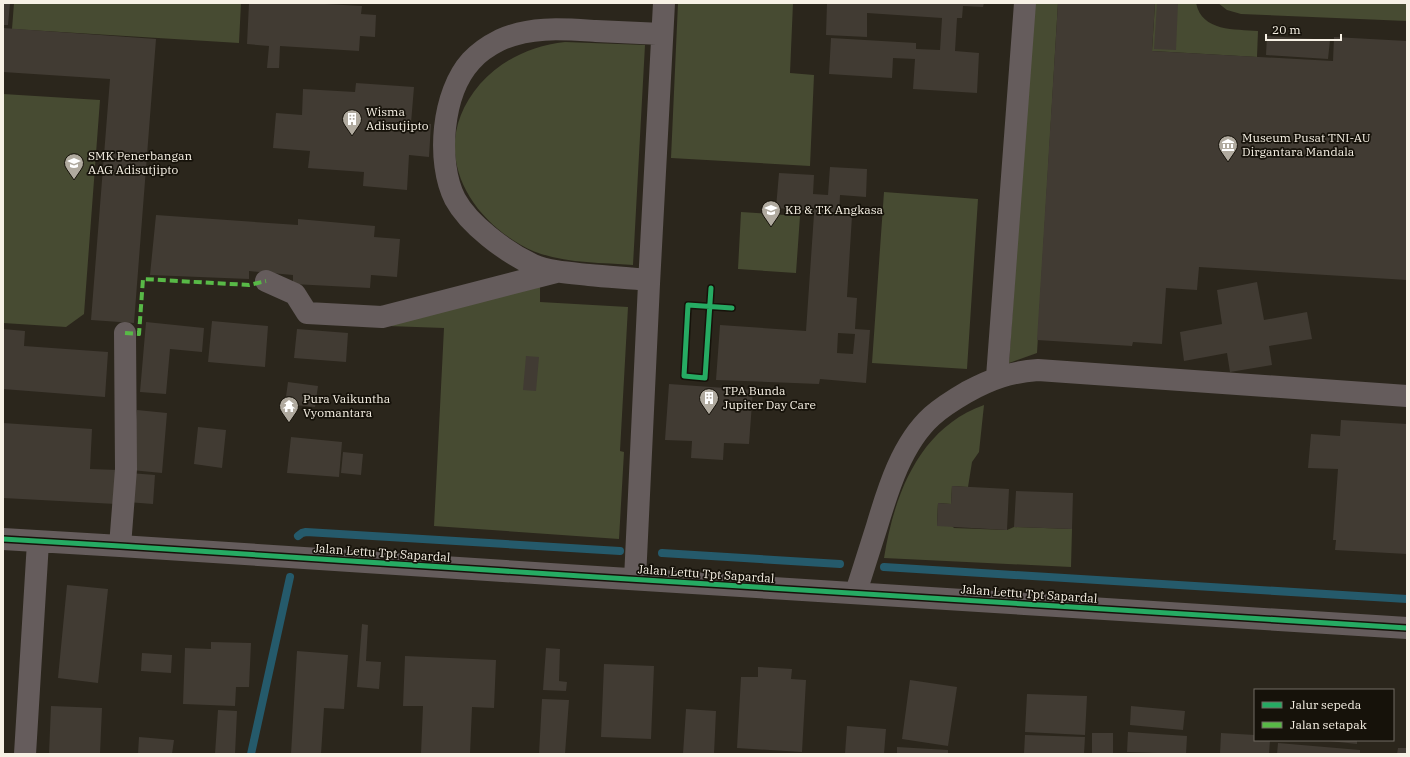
<svg xmlns="http://www.w3.org/2000/svg" width="1410" height="757" viewBox="0 0 1410 757" font-family="'IBM Plex Serif',serif">
  <rect width="100%" height="100%" fill="#2b261c"/>
  <path fill="#474b32" d="M14,3H241L239,43L12,29Z
    M678,3H793L790,73L814,75L810,166L671,158Z
    M1033,3H1058L1037,353L1009,363Z
    M1155,3H1196C1202,32 1235,29 1258,31L1257,57L1152,51Z
    M1218,3H1407V21L1241,14L1227,10Z
    M565,42L645,45L633,265C595,262 554,264 521,245C460,210 430,142 480,84C503,59 531,46 565,42Z
    M3,94L100,100L84,314L66,327L3,323Z
    M884,192L978,199L967,369L872,363Z
    M741,212L800,216L796,273L738,269Z
    M540,285V302L628,307L620,451L624,452L619,539L434,526L444,328L388,326Z
    M984,405L979,452L972,462L968,487L952,486L951,504L938,503L937,525L952,526L954,528L1007,530L1014,527L1072,529L1071,567L884,558C894,495 919,428 984,405Z"/>
  <g fill="none" stroke-linecap="round" stroke-linejoin="round">
    <path stroke="#255a6b" stroke-width="8" d="M298,536L302,533L306,532L620,551
      M662,553L840,564
      M884,567L1407,599
      M251,754L290,577"/>
  </g>
  <path fill="#413b33" fill-rule="evenodd" d="M3,3H10L8,25H3Z
    M249,3H307L362,6L361,14L376,15L375,37L360,36L359,51L280,46L279,68H267L269,46L247,44Z
    M827,3H984L983,7L963,6L962,18H957L955,51L979,53L977,93L913,89L915,59L893,58L892,78L829,74L831,38L916,43V49L940,50L942,18L867,13V37L826,35Z
    M1058,3H1155L1152,51L1333,61L1334,37L1407,41V280L1199,267L1197,290L1166,288L1162,344L1133,342L1132,346L1037,340Z
    M1157,3H1178L1176,50L1154,49Z
    M3,28L156,39L134,323L91,320L110,79L3,72Z
    M1267,36L1330,40L1328,59L1266,55Z
    M356,83L414,87L411,123L431,124L429,157L409,155L407,190L363,186L364,172L308,168L310,151L273,148L276,113L302,115L303,89L355,92Z
    M830,167L867,169L866,197L840,195L839,215L852,216L847,297L857,298L855,329L870,330L866,383L820,379L819,384L716,380L720,325L806,331L814,214H811L812,211L776,208L779,173L814,175L813,194L828,195ZM838,333L855,334L853,354L837,353Z
    M156,215L298,225V219L375,226L374,237L400,239L397,277L371,275L370,288L293,284V275L249,271V279L150,275Z
    M1257,282L1264,320L1307,312L1312,339L1269,346L1272,365L1230,372L1227,353L1184,361L1180,332L1222,324L1217,290Z
    M212,321L268,326L265,367L208,362Z
    M146,322L204,328L202,352L170,349L166,394L140,392Z
    M3,329L25,331L24,346L108,352L105,397L3,389Z
    M297,329L348,333L346,362L294,358Z
    M526,356L539,357L536,391L523,390Z
    M288,382L318,386L315,407L285,404Z
    M669,384L753,390L749,444L724,443L723,460L691,458L692,441L665,440Z
    M137,410L167,413L162,473L131,470Z
    M1341,420L1407,424V554L1335,550L1336,540H1333L1338,469L1308,468L1311,434L1340,436Z
    M3,423L92,429L90,469L118,470L116,504L3,498Z
    M198,427L226,430L222,468L194,464Z
    M291,437L342,442L339,477L287,473Z
    M343,452L363,454L361,475L341,473Z
    M130,473L155,475L153,504L127,502Z
    M952,486L1009,489L1007,530L937,526L938,503L951,504Z
    M1016,491L1073,493L1072,529L1014,527Z
    M67,585L108,589L98,683L58,678Z
    M362,624L368,625L366,661L381,662L379,689L357,687Z
    M211,642L251,643L249,687H236L235,706L183,704L185,648L211,649Z
    M546,648L560,649L559,681L567,682L566,691L543,690Z
    M297,651L348,655L344,709L324,708L321,754H291Z
    M142,653L172,655L171,673L141,671Z
    M405,656L496,660L494,708L472,707L470,754H421L423,706H403Z
    M604,664L654,666L651,739L601,737Z
    M758,667L792,669L791,679L806,680L802,752L737,748L741,677H758Z
    M910,680L957,687L948,746L902,739Z
    M1027,694L1087,696L1085,735L1025,732Z
    M542,699L569,700L565,754H539Z
    M51,706L102,708L100,754H49Z
    M1131,706L1185,711L1183,730L1130,725Z
    M686,709L716,711L714,754H683Z
    M218,710L237,711L235,754H215Z
    M847,726L886,729L884,754H845Z
    M1128,732L1187,736L1186,754L1127,752Z
    M1092,733H1113V754H1092Z
    M1221,733L1255,735V740H1270L1269,754H1220Z
    M1025,735L1085,737L1084,754H1024Z
    M139,737L174,740L172,754H138Z
    M1329,740H1357V744L1329,741Z
    M1278,743L1360,750V754H1277Z
    M897,747L948,750V754H897Z
    M1398,748H1407V754H1397Z"/>
  <g fill="none" stroke-linecap="round" stroke-linejoin="round">
    <path stroke="#655c5c" stroke-width="22" d="M649,280C629,278 609,277 589,275C570,273 550,272 533,265C506,252 469,225 455,199C436,161 442,93 471,61C479,52 490,45 500,40C531,26 563,29 596,31C618,32 640,33 662,34
      M266,281L295,294L307,313L382,317L556,272
      M997,377L1025,3
      M3,539L120,546L581,576L1407,628
      M120,546L126,469L125,333
      M635,579L649,284L664,3
      M856,592C863,570 870,548 877,526C888,489 902,443 932,416C942,407 955,399 967,392C991,379 1010,372 1038,370L1407,396
      M25,754L38,542"/>
    <path stroke="#58b947" stroke-width="4" stroke-dasharray="8 4" stroke-linecap="butt" d="M125,333L139,334L143,279L249,285L266,281"/>
    <g stroke="#16120a" stroke-width="8">
      <path id="cycleway" d="M711,288L705,378L684,376L688,305L732,308
        M3,539L120,546L581,576L1407,628"/>
    </g>
    <use href="#cycleway" stroke="#26ab63" stroke-width="5"/>
  </g>
  <defs>
    <g id="building-pin" transform="scale(1)"><path d="M0 17L-7.5 6A9.5 9.5 0 1 1 7.5 6Z" fill="#b0aa9f" stroke="#16120a"/><path d="M-4-6H4V6H1V3H-1V6H-4ZM-2.5-4.3h1.7v1.8h-1.7ZM.8-4.3h1.7v1.8H.8ZM-2.5-1h1.7V.8h-1.7ZM.8-1h1.7V.8H.8Z" fill="#fff"/></g>
    <g id="museum-pin" transform="scale(1)"><path d="M0 17L-7.5 6A9.5 9.5 0 1 1 7.5 6Z" fill="#b0aa9f" stroke="#16120a"/><path d="M0-6L6-3V-2H-6V-3ZM-5-1h2V3h-2ZM-1-1h2V3h-2ZM3-1h2V3H3ZM-6 4H6V6H-6Z" fill="#fff"/></g>
    <g id="school-pin" transform="scale(1)"><path d="M0 17L-7.5 6A9.5 9.5 0 1 1 7.5 6Z" fill="#b0aa9f" stroke="#16120a"/><path d="M0-5L7-2L0 1L-7-2ZM-4 1L0 2.5L4 1V4Q0 6-4 4Z" fill="#fff"/></g>
    <g id="temple-pin" transform="scale(1)"><path d="M0 17L-7.5 6A9.5 9.5 0 1 1 7.5 6Z" fill="#b0aa9f" stroke="#16120a"/><path d="M0-6L5-2H3V0L6.5 2.5H4V6H1.5V3h-3V6H-4V2.5H-6.5L-3 0V-2H-5Z" fill="#fff"/></g>
  </defs>
  <g fill-rule="evenodd">
    <use href="#building-pin" x="352" y="119"/>
    <use href="#museum-pin" x="1228" y="145"/>
    <use href="#school-pin" x="74" y="163"/>
    <use href="#school-pin" x="771" y="210"/>
    <use href="#building-pin" x="709" y="398"/>
    <use href="#temple-pin" x="289" y="406"/>
  </g>
  <g text-anchor="middle" stroke-width="3.5" stroke-linejoin="round" paint-order="stroke">
    <g font-size="12" fill="#f7f1e5" stroke="#16120a" text-anchor="start">
      <text x="366" y="116">Wisma<tspan x="366" dy="14">Adisutjipto</tspan></text>
      <text x="1242" y="142">Museum Pusat TNI-AU<tspan x="1242" dy="14">Dirgantara Mandala</tspan></text>
      <text x="88" y="160">SMK Penerbangan<tspan x="88" dy="14">AAG Adisutjipto</tspan></text>
      <text x="785" y="214">KB &amp; TK Angkasa</text>
      <text x="723" y="395">TPA Bunda<tspan x="723" dy="14">Jupiter Day Care</tspan></text>
      <text x="303" y="403">Pura Vaikuntha<tspan x="303" dy="14">Vyomantara</tspan></text>
    </g>
    <g font-size="12" fill="#f7f1e5" stroke="#16120a">
      <text transform="translate(382 553) rotate(4)" y="4">Jalan Lettu Tpt Sapardal</text>
      <text transform="translate(706 574) rotate(4)" y="4">Jalan Lettu Tpt Sapardal</text>
      <text transform="translate(1029 594) rotate(4)" y="4">Jalan Lettu Tpt Sapardal</text>
    </g>
  </g>
  <rect width="1410" height="757" fill="none" stroke="#f7f1e5" stroke-width="8"/>
  <rect x="1254" y="689" width="140" height="52" fill="#16120a" stroke="#706b62"/>
  <rect x="1262" y="702" width="20" height="6" fill="#26ab63" stroke="#706b62"/>
  <text x="1290" y="709" font-size="12" fill="#f7f1e5">Jalur sepeda</text>
  <rect x="1262" y="722" width="20" height="6" fill="#58b947" stroke="#706b62"/>
  <text x="1290" y="729" font-size="12" fill="#f7f1e5">Jalan setapak</text>
  <path d="M1266 34v6h75v-6" fill="none" stroke="#f7f1e5" stroke-width="2"/>
  <text x="1272" y="34" font-size="12" fill="#f7f1e5" stroke="#16120a" stroke-width="3" paint-order="stroke">20 m</text>
</svg>
